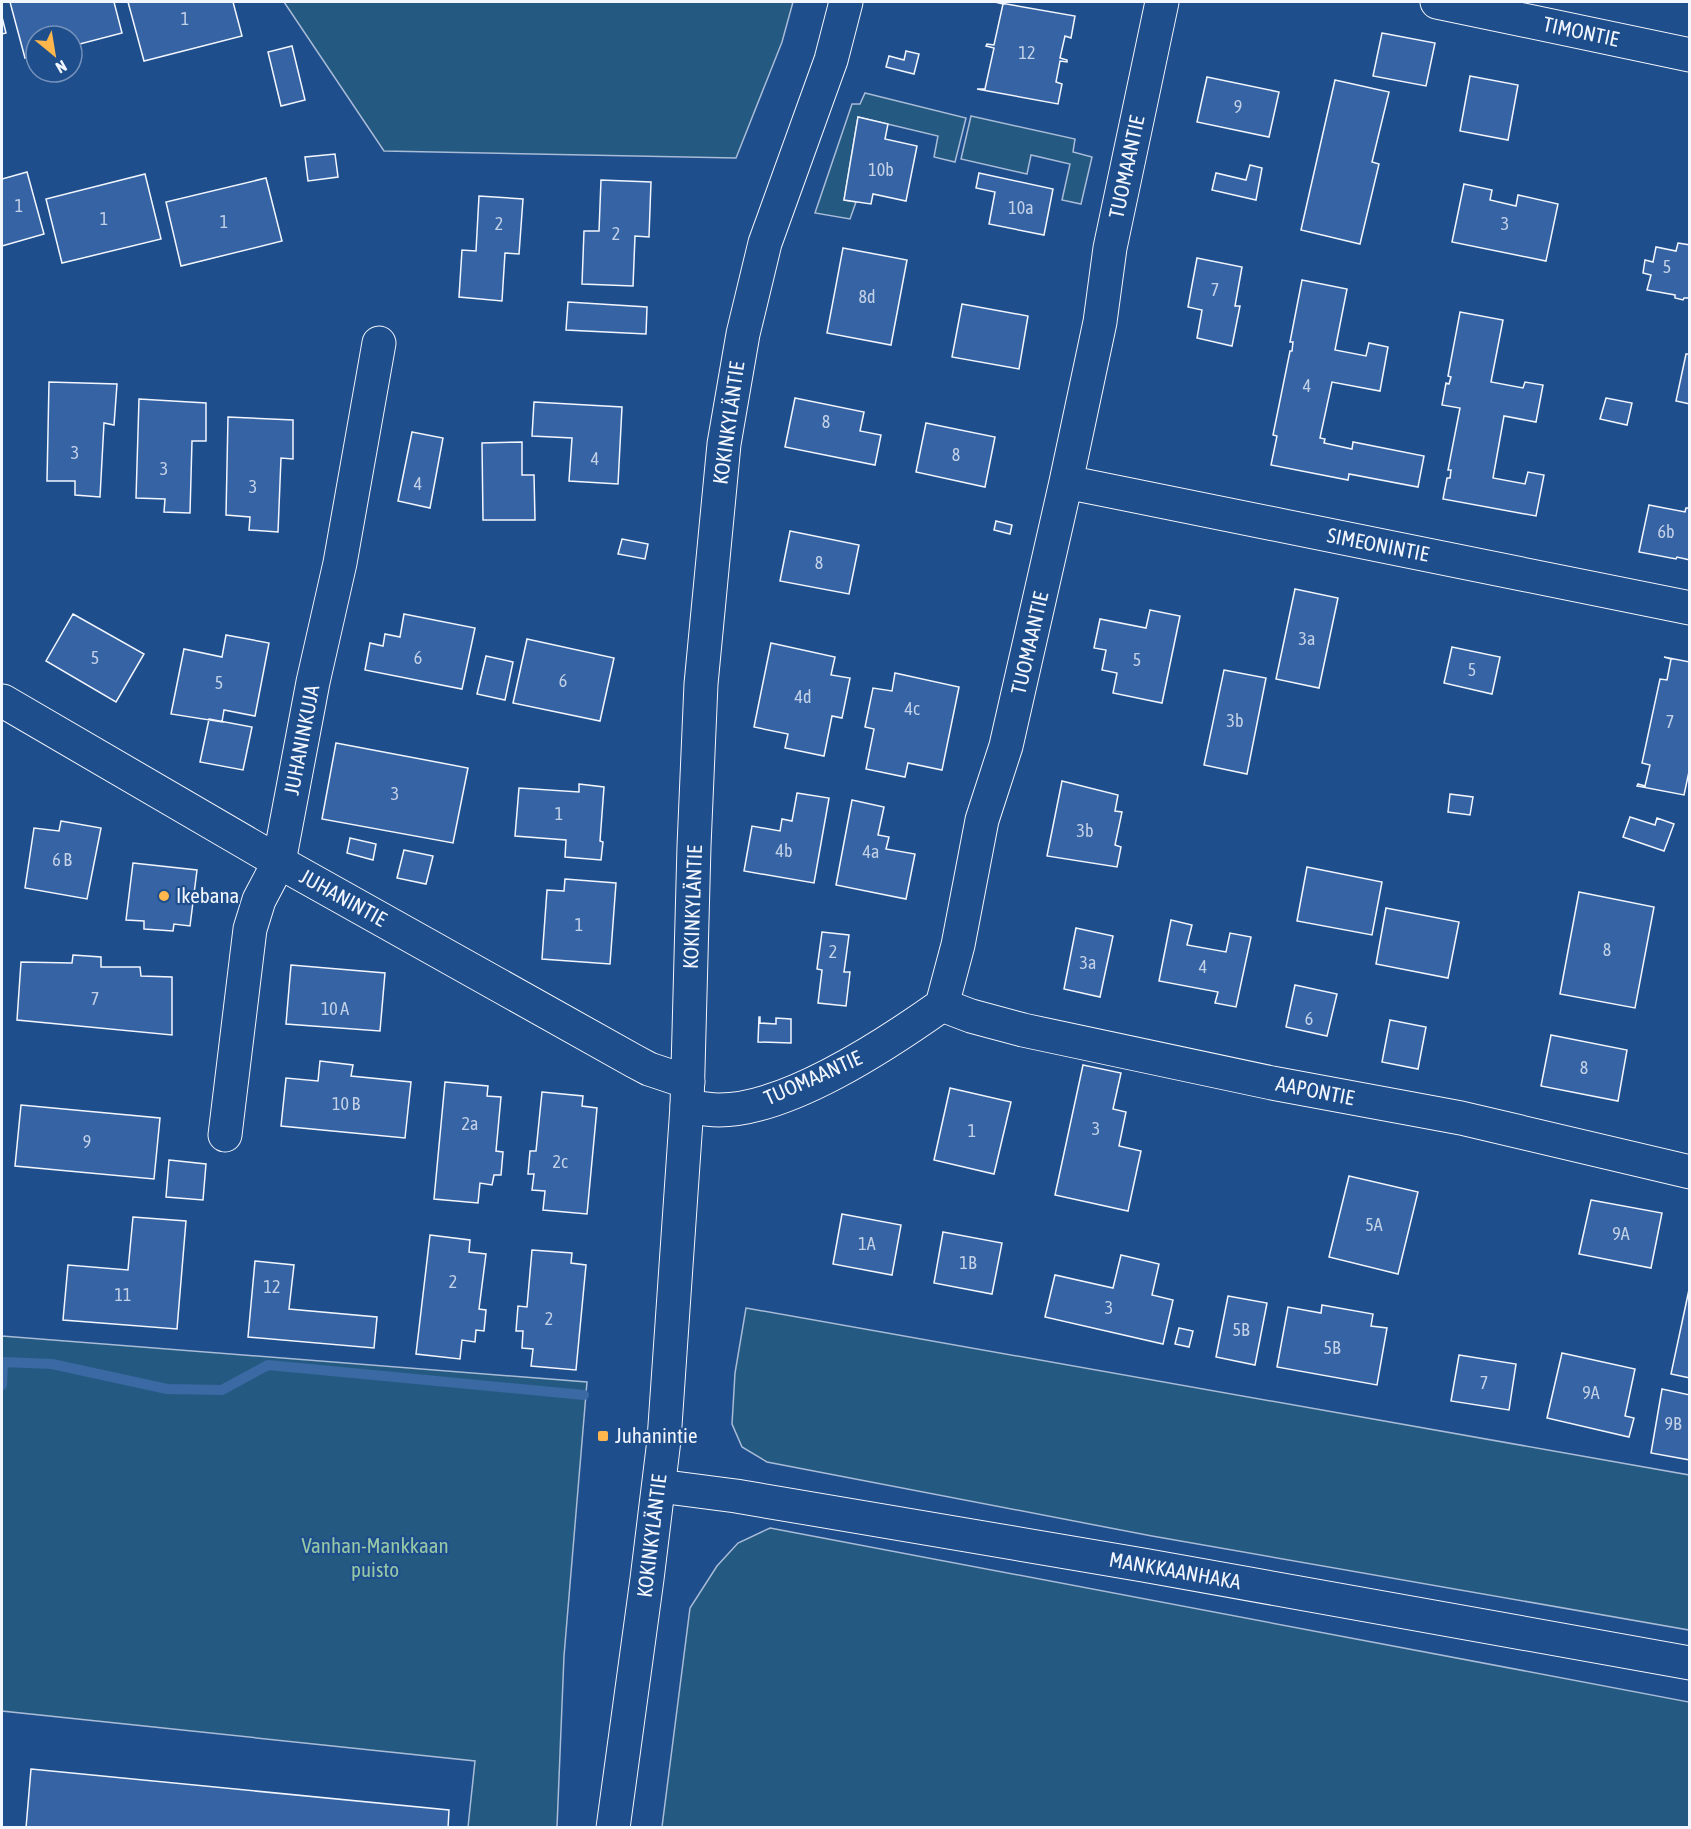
<svg xmlns="http://www.w3.org/2000/svg" width="1691" height="1829" viewBox="0 0 1691 1829" font-family="'Asap Condensed',sans-serif">
  <rect width="100%" height="100%" fill="#1f4e8c"/>
  <path fill="#245a82" stroke="#a8bbd7" stroke-width="1.5" d="M284,2H793L782,42L736,158L384,151Z
    M865,93L966,118L955,162L934,157L938,136L858,117L844,200L856,202L850,219L815,213L852,104H860Z
    M971,116L1075,139L1073,152L1092,157L1081,204L1062,200L1070,164L1031,155L1027,174L961,159Z
    M746,1308L1689,1475V1630L1152,1536L767,1462L742,1447L732,1424L735,1373Z
    M2,1336L587,1382L564,1656L557,1827H468L475,1761L2,1711Z
    M770,1528L1689,1702V1827H662L690,1608L717,1566L738,1543Z"/>
  <g fill="none" stroke-linecap="round" stroke-linejoin="round">
    <path stroke="#3b69a3" stroke-width="10" d="M2,1362L52,1364L167,1389L222,1390L268,1365L584,1395
      M2,1385L3,1362"/>
  </g>
  <path fill="#3563a3" stroke="#f2f6ff" stroke-width="1.5" d="M10,2H114L122,33L72,46V36H36V55L25,58Z
    M128,2H233L242,36L144,61Z
    M995,2L1075,16L1071,38L1065,36L1060,58L1067,60V62L1060,61L1056,82L1062,84L1058,104L977,89H985L994,48L986,46L987,44L994,45L1003,4Z
    M2,17L6,33L2,34Z
    M1382,33L1435,43L1426,86L1373,76Z
    M292,46L305,100L281,106L268,52Z
    M906,51L919,54L914,74L886,67L889,56L904,60Z
    M1470,76L1518,85L1508,140L1460,131Z
    M1207,77L1279,92L1269,137L1197,122Z
    M1335,80L1389,92L1372,162L1379,164L1360,244L1301,230Z
    M858,117L888,124L885,139L917,146L906,201L873,194L871,204L844,200Z
    M335,154L338,177L308,181L305,157Z
    M1250,165L1262,168L1256,200L1212,190L1216,173L1246,180Z
    M27,172L44,234L2,246V179Z
    M979,173L1053,189L1044,235L989,224L995,192L976,188Z
    M145,174L161,239L62,263L46,199Z
    M266,178L282,241L181,266L166,202Z
    M601,180L651,182L649,237L635,236L633,286L582,284L584,231H599Z
    M1464,184L1492,190L1490,200L1516,206L1518,195L1558,204L1546,261L1452,242Z
    M479,196L523,199L519,254L505,253L502,301L459,297L462,250L476,251Z
    M1678,243L1690,245V298H1684L1683,300L1675,298V295L1647,290L1651,275L1643,273L1645,260L1653,262L1656,247L1676,251Z
    M843,248L907,260L891,345L827,333Z
    M1197,258L1242,267L1235,306H1240L1232,346L1197,338L1202,310L1188,307Z
    M1302,280L1347,289L1335,350L1366,356L1369,343L1388,347L1380,391L1332,382L1320,438L1325,439L1324,443L1352,449L1353,442L1424,456L1418,487L1349,474L1348,480L1271,465L1277,436L1273,435L1290,351H1292L1293,342H1290Z
    M568,302L647,307L646,334L566,330Z
    M962,304L1028,316L1019,369L952,357Z
    M1460,312L1503,320L1491,382L1523,388L1525,382L1543,385L1536,422L1504,416L1493,478L1525,484L1528,472L1544,475L1536,516L1443,499L1447,478H1450L1451,470H1448L1460,408L1442,405L1446,383L1449,384L1451,377L1448,376Z
    M1686,354H1690V404L1676,401Z
    M49,382L117,384L114,425L104,423L100,497L75,495V481H47Z
    M795,398L864,412L860,431L881,435L875,465L785,447Z
    M1606,398L1632,403L1627,425L1600,419Z
    M139,399L206,403V441H192L190,513L164,512L165,499L136,498Z
    M534,402L622,407L618,484L569,481L572,438L532,436Z
    M228,417L293,420V459L281,458L278,532L249,530L250,517L226,515Z
    M926,423L995,437L985,487L916,472Z
    M412,432L443,438L430,508L398,501Z
    M522,442V475H534L535,520H483L482,443Z
    M1649,505L1685,512L1686,508H1690V560L1677,557L1676,559L1639,552Z
    M996,521L1012,525L1010,534L994,530Z
    M790,531L859,545L849,594L780,581Z
    M622,539L648,544L645,559L618,554Z
    M1295,589L1338,598L1319,688L1276,679Z
    M1150,610L1180,616L1162,703L1113,693L1117,673L1102,670L1106,650L1094,648L1100,619L1146,628Z
    M73,614L144,654L116,702L46,661Z
    M404,614L475,628L462,689L365,670L370,643L383,646L385,634L400,637Z
    M226,635L269,643L255,716L224,710L222,722L171,714L184,649L222,657Z
    M527,639L614,658L600,721L513,703Z
    M771,643L835,657L831,675L850,678L842,718L832,716L824,756L785,748L788,734L754,727Z
    M1452,647L1500,657L1492,694L1444,683Z
    M486,656L513,662L505,700L477,694Z
    M1664,657L1690,662V767L1684,795L1637,786L1638,784L1645,786L1650,765L1642,763L1660,679L1667,680L1671,659Z
    M1224,670L1266,678L1247,774L1204,765Z
    M895,673L959,687L942,770L908,763L905,777L866,769L874,729L865,727L873,688L892,691Z
    M209,719L252,727L243,770L200,762Z
    M336,743L468,768L453,843L322,819Z
    M1062,781L1118,795L1115,811L1122,812L1115,845L1121,847L1117,867L1047,856Z
    M579,784L604,787L600,841L603,842L601,860L565,857L566,840L515,836L519,788L579,792Z
    M797,793L829,798L814,883L744,871L752,826L780,831L782,819L792,821Z
    M1450,794L1473,797L1470,815L1448,812Z
    M852,800L884,807L878,835L889,837L886,849L915,854L906,899L836,885Z
    M1630,817L1655,825L1657,818L1674,824L1664,851L1623,837Z
    M61,821L101,828L87,899L25,888L34,828L59,831Z
    M350,838L376,844L373,860L347,853Z
    M404,850L433,856L426,884L397,878Z
    M133,863L197,870L190,926L174,924L173,931L144,929V921L126,920Z
    M1307,867L1382,882L1372,935L1297,921Z
    M565,879L616,883L610,964L542,959L547,890L564,891Z
    M1579,892L1654,907L1635,1008L1560,994Z
    M1386,908L1459,922L1448,978L1376,964Z
    M1171,920L1192,925L1187,945L1226,952L1230,933L1251,937L1236,1007L1215,1003L1218,992L1159,981Z
    M1076,928L1113,936L1100,997L1064,989Z
    M822,932L849,935L844,972H850L846,1006L818,1003L822,970L817,969Z
    M73,955L101,957V967H140L141,976L172,977V1035L17,1020L21,962L72,963Z
    M291,965L385,973L380,1031L286,1024Z
    M1295,985L1337,994L1327,1036L1286,1027Z
    M759,1017H760V1023L776,1024V1018L791,1019V1043L758,1042Z
    M1390,1020L1426,1027L1418,1069L1382,1062Z
    M1551,1035L1627,1050L1618,1101L1541,1086Z
    M320,1061L353,1065L351,1076L411,1082L405,1138L281,1126L286,1078L318,1081Z
    M1083,1065L1121,1073L1113,1109L1126,1112L1119,1146L1141,1151L1128,1211L1055,1195Z
    M445,1082L488,1086L487,1096L501,1097L496,1151L503,1152L501,1175H494L492,1185L480,1183L478,1203L434,1199Z
    M950,1088L1011,1102L994,1174L934,1160Z
    M542,1092L583,1096L582,1106L597,1108L587,1214L543,1210L545,1191L532,1190L534,1174H528L530,1151H536Z
    M21,1105L160,1118L154,1179L15,1166Z
    M169,1160L206,1164L203,1200L166,1197Z
    M1349,1176L1418,1192L1398,1274L1329,1257Z
    M1591,1200L1662,1213L1651,1268L1579,1254Z
    M842,1214L901,1225L892,1275L833,1264Z
    M133,1217L186,1221L177,1329L63,1320L68,1265L128,1270Z
    M943,1232L1002,1243L992,1294L934,1283Z
    M430,1235L470,1240L469,1252L486,1254L479,1309L486,1310L484,1331L476,1330L475,1342L462,1340L460,1359L416,1354Z
    M532,1250L572,1253L571,1263L586,1265L576,1370L531,1366L533,1349L522,1348L523,1331H516L518,1306L527,1307Z
    M1121,1255L1159,1264L1152,1295L1173,1300L1163,1344L1045,1317L1055,1275L1113,1288Z
    M255,1261L294,1265L289,1309L377,1317L374,1348L248,1337Z
    M1690,1285V1378L1671,1374Z
    M1228,1296L1267,1303L1255,1365L1216,1357Z
    M1322,1305L1373,1314L1371,1326L1387,1328L1377,1385L1277,1367L1288,1307L1321,1313Z
    M1179,1328L1193,1331L1189,1347L1175,1344Z
    M1562,1353L1635,1369L1625,1416L1634,1418L1629,1437L1547,1418Z
    M1459,1355L1516,1364L1509,1410L1451,1401Z
    M1662,1389L1690,1395V1460L1651,1453Z
    M31,1769L449,1810L448,1828H26Z"/>
  <g fill="none" stroke-linecap="round" stroke-linejoin="round">
    <g stroke="#f2f6ff" stroke-width="35">
      <path id="minor" d="M1437,2L1690,55
        M1066,482L1690,608
        M3,701L279,862L634,1061L649,1069L688,1082
        M942,1005L971,1016L1023,1030L1272,1083L1461,1118L1690,1172
        M687,1106C698,1108 709,1110 719,1110C788,1110 887,1044 942,1005L958,945L982,820L1006,746L1066,482L1100,322L1110,248L1162,2
        M225,1135L250,929L259,900L279,862L313,682L340,563L379,343
        M659,1486L736,1496L1143,1565L1690,1663"/>
    </g>
    <g stroke="#f2f6ff" stroke-width="35">
      <path id="major" d="M613,1828L647,1579L664,1440L687,1106L694,846L701,684L724,444L743,334L765,243L831,60L846,2"/>
    </g>
    <use href="#minor" stroke="#1f4e8c" stroke-width="33"/>
    <use href="#major" stroke="#1f4e8c" stroke-width="33"/>
  </g>
  <g fill="#ffb74d" stroke="#1f4e8c" stroke-width="2">
    <circle cx="164" cy="896" r="6"/>
    <rect x="597" y="1430" width="12" height="12" rx="3"/>
  </g>
  <g text-anchor="middle" stroke-width="4.5" stroke-linejoin="round" paint-order="stroke">
    <g font-size="18" fill="#c3d1e8">
      <text x="185" y="25">1</text>
      <text x="1027" y="59">12</text>
      <text x="1238" y="113">9</text>
      <text x="881" y="176">10b</text>
      <text x="19" y="212">1</text>
      <text x="1021" y="214">10a</text>
      <text x="104" y="225">1</text>
      <text x="224" y="228">1</text>
      <text x="499" y="230">2</text>
      <text x="1505" y="230">3</text>
      <text x="616" y="240">2</text>
      <text x="1667" y="273">5</text>
      <text x="1215" y="296">7</text>
      <text x="867" y="303">8d</text>
      <text x="1307" y="392">4</text>
      <text x="826" y="428">8</text>
      <text x="75" y="459">3</text>
      <text x="956" y="461">8</text>
      <text x="595" y="465">4</text>
      <text x="164" y="475">3</text>
      <text x="418" y="490">4</text>
      <text x="253" y="493">3</text>
      <text x="1666" y="538">6b</text>
      <text x="819" y="569">8</text>
      <text x="1307" y="645">3a</text>
      <text x="95" y="664">5</text>
      <text x="418" y="664">6</text>
      <text x="1137" y="666">5</text>
      <text x="1472" y="676">5</text>
      <text x="563" y="687">6</text>
      <text x="219" y="689">5</text>
      <text x="803" y="703">4d</text>
      <text x="912" y="715">4c</text>
      <text x="1235" y="727">3b</text>
      <text x="1670" y="728">7</text>
      <text x="395" y="800">3</text>
      <text x="559" y="820">1</text>
      <text x="1085" y="837">3b</text>
      <text x="784" y="857">4b</text>
      <text x="871" y="858">4a</text>
      <text x="62" y="866">6 B</text>
      <text x="579" y="931">1</text>
      <text x="1607" y="956">8</text>
      <text x="833" y="958">2</text>
      <text x="1088" y="969">3a</text>
      <text x="1203" y="973">4</text>
      <text x="95" y="1005">7</text>
      <text x="335" y="1015">10 A</text>
      <text x="1309" y="1025">6</text>
      <text x="1584" y="1074">8</text>
      <text x="346" y="1110">10 B</text>
      <text x="470" y="1130">2a</text>
      <text x="1096" y="1135">3</text>
      <text x="972" y="1137">1</text>
      <text x="87" y="1148">9</text>
      <text x="560" y="1168">2c</text>
      <text x="1374" y="1231">5A</text>
      <text x="1621" y="1240">9A</text>
      <text x="867" y="1250">1A</text>
      <text x="968" y="1269">1B</text>
      <text x="453" y="1288">2</text>
      <text x="272" y="1293">12</text>
      <text x="123" y="1301">11</text>
      <text x="1109" y="1314">3</text>
      <text x="549" y="1325">2</text>
      <text x="1241" y="1336">5B</text>
      <text x="1332" y="1354">5B</text>
      <text x="1484" y="1389">7</text>
      <text x="1591" y="1399">9A</text>
      <text x="1673" y="1430">9B</text>
    </g>
    <g font-size="21" fill="#f2f6ff" stroke="#1f4e8c">
      <text transform="translate(1581 32) rotate(12)" y="7">TIMONTIE</text>
      <text transform="translate(1127 167) rotate(-78)" y="7">TUOMAANTIE</text>
      <text transform="translate(729 423) rotate(-82)" y="7">KOKINKYLÄNTIE</text>
      <text transform="translate(1378 545) rotate(11)" y="7">SIMEONINTIE</text>
      <text transform="translate(1030 643) rotate(-77)" y="7">TUOMAANTIE</text>
      <text transform="translate(302 740) rotate(-79)" y="7">JUHANINKUJA</text>
      <text transform="translate(343 898) rotate(29)" y="7">JUHANINTIE</text>
      <text transform="translate(693 907) rotate(-88)" y="7">KOKINKYLÄNTIE</text>
      <text transform="translate(813 1078) rotate(-24)" y="7">TUOMAANTIE</text>
      <text transform="translate(1315 1091) rotate(11)" y="7">AAPONTIE</text>
      <text transform="translate(652 1536) rotate(-83)" y="7">KOKINKYLÄNTIE</text>
      <text transform="translate(1175 1571) rotate(10)" y="7">MANKKAANHAKA</text>
    </g>
    <g font-size="21" fill="#f2f6ff" stroke="#1f4e8c" text-anchor="start">
      <text x="176" y="903">Ikebana</text>
      <text x="615" y="1443">Juhanintie</text>
    </g>
    <g font-size="21" fill="#97c8a6" stroke="#1f4e8c">
      <text x="375" y="1553">Vanhan-Mankkaan<tspan x="375" dy="24">puisto</tspan></text>
    </g>
  </g>
  <rect width="1691" height="1829" fill="none" stroke="#f2f6ff" stroke-width="6"/>
  <g transform="translate(54 54) rotate(150)"><circle r="28" fill="#1f4e8c" stroke="#7391ba" stroke-width="1.5"/>
  <path d="M0-4.5L10 22L0 15L-10 22Z" fill="#ffb74d"/>
  <text y="-9" font-size="16" font-weight="bold" text-anchor="middle" fill="#f2f6ff">N</text>
  </g>
</svg>
